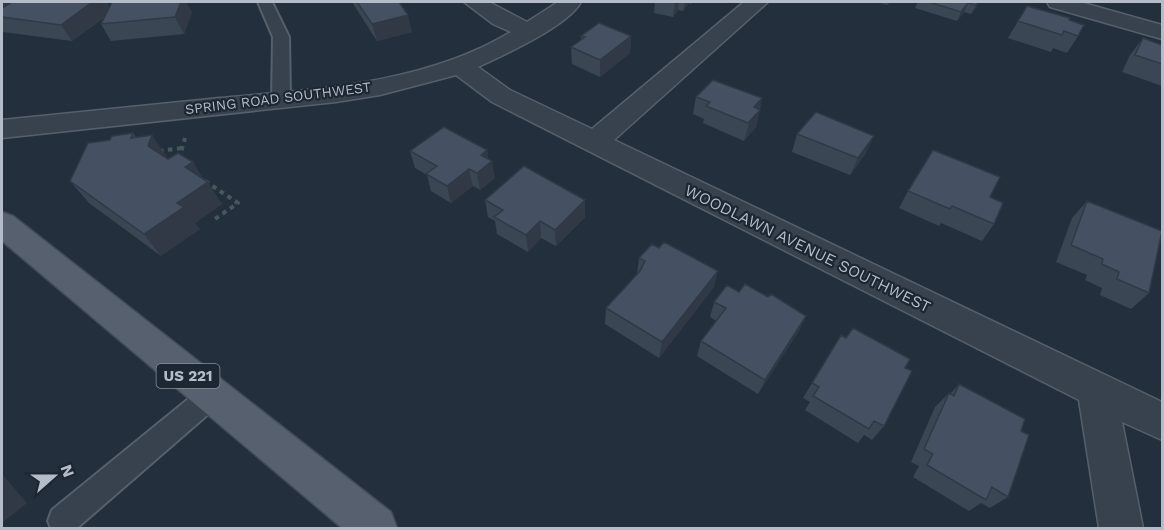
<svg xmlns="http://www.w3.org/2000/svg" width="1164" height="530" viewBox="0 0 1164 530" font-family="'Work Sans',sans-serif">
  <rect width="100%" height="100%" fill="#242f3e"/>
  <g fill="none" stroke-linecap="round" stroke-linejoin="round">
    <g stroke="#565f6c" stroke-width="4">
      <path id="service" d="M258,2H272L289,37L290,100L287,104H275L272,100L273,37Z
        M212,383L221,387L225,395L221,403L77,528H51L48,521L52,510L203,387Z"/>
    </g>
    <g stroke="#565f6c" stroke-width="3">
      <path id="minor" d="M464,2H489L527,22L558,2H581C568,26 504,55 478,67L510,90L592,129L744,2H768L614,140L1162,402V440L1122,422L1143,528H1099L1079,400L492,102L456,75L380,95L336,102L2,138V120C75,113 147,105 220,98C318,89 425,84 511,32L493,24Z
        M1047,2H1080L1162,25V39L1050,7Z"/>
    </g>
    <g stroke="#414a57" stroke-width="3">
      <path id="primary" d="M2,212L13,216L391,512L397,528H342L2,241Z"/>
    </g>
    <path stroke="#44595c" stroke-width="4" stroke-dasharray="4.5 4.5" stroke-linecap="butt" d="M159,151L182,148
      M179,159L185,138
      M205,181L238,203L215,219"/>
    <use href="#service" fill="#38414e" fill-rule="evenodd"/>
    <use href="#minor" fill="#38414e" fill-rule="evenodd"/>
    <use href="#primary" fill="#56606e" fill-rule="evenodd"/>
  </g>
  <path fill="#3b4654" d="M2,2H106L110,7L192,12L184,34L111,41L101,24L105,17L72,41L3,32L2,30Z
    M352,2H399L412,32L377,41Z
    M655,2H693L691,4L688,3L683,11L678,10L673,17L654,13Z
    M877,2H890L887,5Z
    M918,2H979L971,14L964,12L957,21L915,8Z
    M1069,20L1078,36L1067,53L1053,48L1051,52L1008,38L1018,21Z
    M581,36H631L630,53L600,77L572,64L571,47L581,40Z
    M1143,38L1162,45V89H1161L1162,86L1122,72L1130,55Z
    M696,97L762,98L756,127L744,141L703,123L704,119L693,114Z
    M133,133L136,137L167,158L204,179L222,204L195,223L200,229L161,256L89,203L70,181Z
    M797,134L866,153L850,175L792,152Z
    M487,150L488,159L495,178L480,190L473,186L451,203L431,191L427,175L415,168L410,151Z
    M908,191L990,197L994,224L982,241L941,223L939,226L899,208Z
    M485,200L585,217L556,246L541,238L528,252L497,234L495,221L488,217Z
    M1087,201L1149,293L1131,309L1100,295L1102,288L1085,280L1087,275L1056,262L1072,218Z
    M639,258L714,287L659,358L605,324L606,308L637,274Z
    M739,292L768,297L806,316L798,332L758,394L697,356L701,341L716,321L710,317L714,302Z
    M841,335L905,368L884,426L872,440L864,435L858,443L805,410L810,402L803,398Z
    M959,384L1021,431L1008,497L990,508L981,503L969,511L913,477L919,466L911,462L935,407L949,393L950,394Z"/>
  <path fill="#303945" d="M2,2H24L2,12Z
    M92,2H106L112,11L72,41L61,25Z
    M181,2H186L192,12L184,34L175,17Z
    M675,2H679L678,10L673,17Z
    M685,2H688L683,11Z
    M978,2H979L976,8L971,14Z
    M968,3L964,12L957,21L961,12Z
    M408,15L412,32L377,41L372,24Z
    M631,36L630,53L600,77V60Z
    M762,98L758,113L760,110L756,127L744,141L754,107Z
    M152,135L167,157L164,168L148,146Z
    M874,136L866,153L850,175L858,158Z
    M487,150L489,164L492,161L495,178L480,190L477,173L481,155Z
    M193,162L206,183L208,182L222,204L195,223L200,229L161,256L144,234L177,203L185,167Z
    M469,169L473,186L451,203L447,186Z
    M585,200V217L556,246L555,230Z
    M540,221L541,238L528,252L526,235Z
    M718,271L714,287L659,358L662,342Z
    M806,316L798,332L758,394L765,380Z
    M2,474L27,503L2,523Z"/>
  <path fill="#455162" stroke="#303945" stroke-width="1.5" d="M12,2H92L61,25L2,17V8Z
    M112,2H181L175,17L101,24Z
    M357,2H399L408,15L372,24Z
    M929,2H978L976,5L968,3L961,12Z
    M1027,6L1070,18L1069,20L1084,25L1078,36L1064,31L1062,35L1018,21Z
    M599,23L631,36L600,60L571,47L585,37L581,36Z
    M1143,38L1162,45V64L1135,55Z
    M713,80L762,98L754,107L760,110L748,123L706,106L710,102L696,97Z
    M816,112L874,136L858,158L797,134Z
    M444,127L487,150L481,155L492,161L477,173L469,169L447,186L426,174L437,166L410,151Z
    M133,133L131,138L152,135L148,146L168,159L178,153L193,162L185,167L208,182L177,203L184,207L144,234L70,181L88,143L110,140L112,136Z
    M933,150L1000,177L990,197L1003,203L994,224L952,206L950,209L908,191Z
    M524,166L585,200L555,230L540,221L526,235L494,217L503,210L485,200Z
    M1087,201L1162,231L1149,293L1117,279L1119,272L1102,264L1103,259L1071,245Z
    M664,242L718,271L662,342L606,308L640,271L645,261L639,258L652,244L659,248Z
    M745,284L768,297L771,294L806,316L765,380L701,341L726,308L714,302L727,285L739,292Z
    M853,328L910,359L905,368L912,371L884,426L874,421L869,429L813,396L819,387L812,383L841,335L846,338Z
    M959,384L1025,419L1021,431L1029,435L1008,497L992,487L986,500L927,465L933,454L924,449L949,393L954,396Z"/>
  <g text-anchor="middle" stroke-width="4.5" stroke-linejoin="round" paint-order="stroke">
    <g font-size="14" fill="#b4bcc9" stroke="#1d2633">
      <text transform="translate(278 98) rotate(-7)" y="5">SPRING ROAD SOUTHWEST</text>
    </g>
    <rect fill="#1d2633" stroke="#878f9c" stroke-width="1.5" x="156.5" y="364" width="63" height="24" rx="4.5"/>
    <g font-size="15" font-weight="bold" fill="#b4bcc9">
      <text x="188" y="381">US 221</text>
    </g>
    <g font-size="16" fill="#b4bcc9" stroke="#1d2633">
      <text transform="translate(808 248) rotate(26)" y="6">WOODLAWN AVENUE SOUTHWEST</text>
    </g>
  </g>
  <rect width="1164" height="530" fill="none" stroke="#b4bcc9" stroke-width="6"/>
  <g transform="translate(54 476) rotate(69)" stroke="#1d2633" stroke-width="4.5" paint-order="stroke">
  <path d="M0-4.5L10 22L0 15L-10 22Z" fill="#b4bcc9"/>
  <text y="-9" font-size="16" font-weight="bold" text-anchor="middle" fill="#b4bcc9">N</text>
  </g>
</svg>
